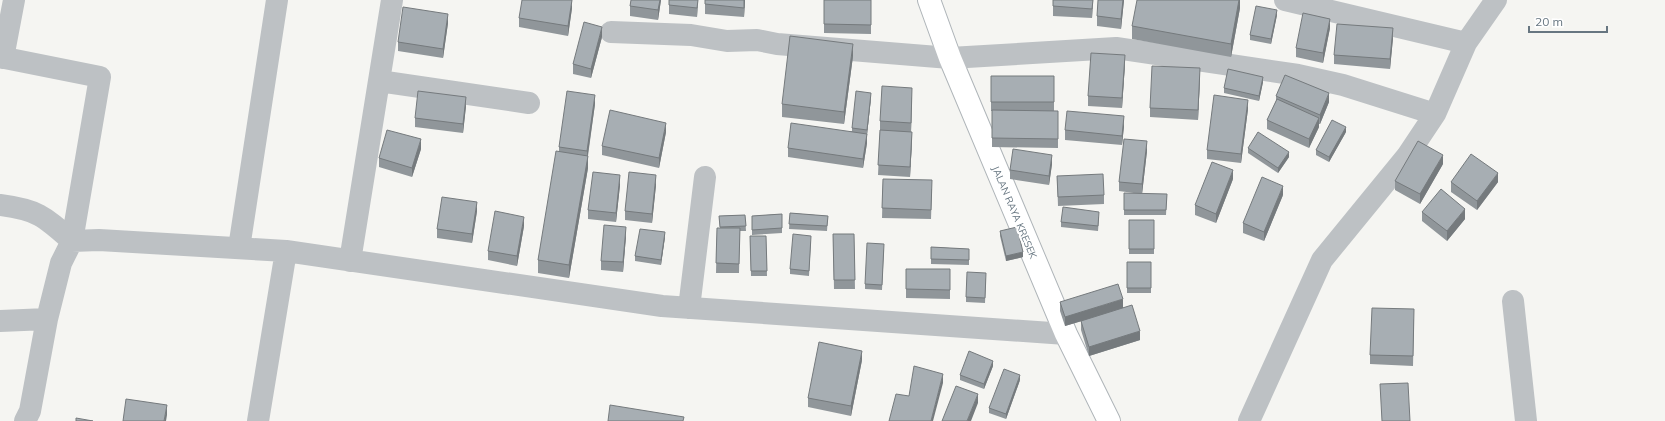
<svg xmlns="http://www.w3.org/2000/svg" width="1665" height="421" viewBox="0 0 1665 421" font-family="Mulish,sans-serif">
  <rect width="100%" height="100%" fill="#f5f5f2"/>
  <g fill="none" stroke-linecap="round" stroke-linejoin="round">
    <g stroke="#afb5b9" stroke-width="24">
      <path id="secondary" d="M929,0L950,58L1066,334L1109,421"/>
    </g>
    <path stroke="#bdc1c4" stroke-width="22" d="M1285,0L1466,43
      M611,32L691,35L727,41L757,40L777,44L950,58L1116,48L1298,75L1343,85L1435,114
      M0,57L100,77L72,241
      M3,58L14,0
      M379,81L529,103
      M0,205C38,210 44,216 72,241
      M239,248L277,0
      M350,261L392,0
      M1513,301L1526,421
      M689,308L705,177
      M0,321L47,319
      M25,421L30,411L47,319L61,263L72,241L99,240L286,251L662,306L1066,334
      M258,421L286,251
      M1249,421L1322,260L1407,156L1435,114L1466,43L1496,0"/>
    <use href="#secondary" stroke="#fff" stroke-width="22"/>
  </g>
  <path fill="#90969a" d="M631,0H661L658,20L630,16V6Z
    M698,0L697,17L669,14V5Z
    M745,0L744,17L705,14V4Z
    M871,0V34L824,33V24Z
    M1053,0H1093L1092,18L1053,16Z
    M1124,0L1121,29L1097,26V16Z
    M1240,0V8L1231,57L1132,39V26Z
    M572,8L568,36L519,27V18Z
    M1277,15L1271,44L1250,40V35Z
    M448,23L443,58L398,51V42Z
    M1330,28L1323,63L1296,57V48Z
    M602,37L591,78L573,74V64Z
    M1393,38L1390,69L1334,64V55Z
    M853,56L844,124L782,117V104Z
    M1125,64L1122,108L1088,106V96Z
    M991,76H1054V111H1058V148L992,147V111H991Z
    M1200,78L1198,120L1150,117V108Z
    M1263,82L1259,101L1224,93V88Z
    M1276,96L1329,102L1320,124H1319V127L1309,148L1267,129V120L1276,101Z
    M912,97L911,132L912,141L910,177L878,175L880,131V121Z
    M871,98L867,135V143L863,168L788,157V148L852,131V128Z
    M595,104L588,156V168L569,278L538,273V260L559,151V147Z
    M466,106L463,133L415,127V118Z
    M1248,109L1241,163L1207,159V150Z
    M1124,126L1122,145L1065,140V130Z
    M666,132L659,168L602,155V146Z
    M1346,132L1329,162L1316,155V150Z
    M1248,148L1289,157L1278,173L1248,153Z
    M421,149L412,177L379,167V158Z
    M1147,151L1142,194H1167L1166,215H1124V193L1141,194L1119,191V182Z
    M1052,164L1049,185L1010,179V170Z
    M1443,164L1420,204L1395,190V181Z
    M1057,176L1104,195V204L1058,206Z
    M883,179L932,189L931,219L882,218Z
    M1233,179L1216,223L1195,215V205Z
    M1451,182H1498L1477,210L1451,192Z
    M620,185L616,222L588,219V210Z
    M656,185L652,223L625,220V211Z
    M1283,195L1264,241L1243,233V223Z
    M477,211L472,243L437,238V229Z
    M1422,212L1465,219L1447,241L1422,221Z
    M790,213L828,216L827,231L789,229Z
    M782,214V233L752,235V216Z
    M745,215L746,231H740L739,273H716L717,228H720L719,216Z
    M1099,217L1098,231L1061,227V222Z
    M1129,220H1154V254H1129Z
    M524,226L517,266L488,260V251Z
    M1000,231L1023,257L1006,261L1000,236Z
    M833,234H854L855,289H834Z
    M626,236L623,272L601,270V261Z
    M750,236H766L767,276H751Z
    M665,237L661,265L635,261V256Z
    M811,241L809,276L790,274V269Z
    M931,247L969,249V265L931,264Z
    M884,249L882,290L865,289V284Z
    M1127,262H1151V293H1127Z
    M906,269H950V299L906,298Z
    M986,278L985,303L966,302V297Z
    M1060,302L1123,308L1140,340L1089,356L1081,330V321L1065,326L1060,311Z
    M1414,319L1413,366L1370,364V355Z
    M862,360L851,416L808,407V398Z
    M993,366L984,389L960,380V375Z
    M1020,380L1006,419L989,413V408Z"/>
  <path fill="#757a7d" d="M572,0V8L568,36V26Z
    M660,0H661L658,20V10Z
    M698,0L697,17V8Z
    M744,0H745L744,17Z
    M1093,0L1092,18V9Z
    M1123,0H1124L1121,29V19Z
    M1239,0H1240V8L1231,57V44Z
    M1277,10V15L1271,44V39Z
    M448,14V23L443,58V49Z
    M1330,19V28L1323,63V53Z
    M602,27V37L591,78V69Z
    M1393,28V38L1390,69V59Z
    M853,44V56L844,124V112Z
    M1125,55V64L1122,108V98Z
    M1200,68V78L1198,120V110Z
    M1263,77V82L1259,101V96Z
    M912,88V97L911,132V123Z
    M871,93V98L867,135V130Z
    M1329,93V102L1320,124V115Z
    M595,95V104L587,160L588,156V168L569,278V265L587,160V151Z
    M466,97V106L463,133V124Z
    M1248,100V109L1241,163V154Z
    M1124,116V126L1122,145V136Z
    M1319,118V127L1309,148V139Z
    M666,123V132L659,168V158Z
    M1346,127V132L1329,162V157Z
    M912,132V141L910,177V167Z
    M867,134V143L863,168V159Z
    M421,139V149L412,177V168Z
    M1147,141V151L1142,194V184Z
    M1289,152V157L1278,173V168Z
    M1052,155V164L1049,185V176Z
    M1443,155V164L1420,204V194Z
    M1233,170V179L1216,223V214Z
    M1498,173V182L1477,210V201Z
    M620,175V185L616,222V213Z
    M656,175V185L652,223V214Z
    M1283,186V195L1264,241V232Z
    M477,202V211L472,243V234Z
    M1465,209V219L1447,241V231Z
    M524,217V226L517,266V256Z
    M626,227V236L623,272V262Z
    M665,232V237L661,265V260Z
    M1023,252V257L1006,261V256Z
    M1123,299V309L1065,326V317Z
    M1140,331V340L1089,356V347Z
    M862,351V360L851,416V406Z
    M993,361V366L984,389V384Z
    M943,374V383L933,421H931Z
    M1020,375V380L1006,419V414Z
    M978,394V403L971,421H967Z
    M167,405V415L166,421H164Z"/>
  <path fill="#a7aeb3" stroke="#757a7d" d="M522,0H572L568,26L519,18Z
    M631,0H660L658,10L630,6Z
    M669,0H698L697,8L669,5Z
    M705,0H744V8L705,4Z
    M824,0H871V25L824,24Z
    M1053,0H1093L1092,9L1053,6Z
    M1098,0H1123L1121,19L1097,16Z
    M1137,0H1239L1231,44L1132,26Z
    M1256,6L1277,10L1271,39L1250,35Z
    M403,7L448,14L443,49L398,42Z
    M1303,13L1330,19L1323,53L1296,48Z
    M584,22L602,27L591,69L573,64Z
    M1337,24L1393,28L1390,59L1334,55Z
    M790,36L853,44L844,112L782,104Z
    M1091,53L1125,55L1122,98L1088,96Z
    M1152,66L1200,68L1198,110L1150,108Z
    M1228,69L1263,77L1259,96L1224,88Z
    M1285,75L1329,93L1320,115L1276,96Z
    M991,76H1054V102H991Z
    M882,86L912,88L911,123L880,121Z
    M418,91L466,97L463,124L415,118Z
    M567,91L595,95L587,151L559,147Z
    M856,91L871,93L867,130L852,128Z
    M1214,95L1248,100L1241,154L1207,150Z
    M1277,99L1319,118L1309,139L1267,120Z
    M610,110L666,123L659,158L602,146Z
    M992,110L1058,111V139L992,138Z
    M1067,111L1124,116L1122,136L1065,130Z
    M1332,120L1346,127L1329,157L1316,150Z
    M791,123L867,134L863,159L788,148Z
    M387,130L421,139L412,168L379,158Z
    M880,130L912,132L910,167L878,165Z
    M1258,132L1289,152L1278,168L1248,148Z
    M1124,139L1147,141L1142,184L1119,182Z
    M1418,141L1443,155L1420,194L1395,181Z
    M1013,149L1052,155L1049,176L1010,170Z
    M556,151L588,156L569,265L538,260Z
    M1471,154L1498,173L1477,201L1451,182Z
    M1212,162L1233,170L1216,214L1195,205Z
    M593,172L620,175L616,213L588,210Z
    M629,172L656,175L652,214L625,211Z
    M1103,174L1104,195L1058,197L1057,176Z
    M1262,177L1283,186L1264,232L1243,223Z
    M883,179L932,180L931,210L882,208Z
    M1441,189L1465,209L1447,231L1422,212Z
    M1124,193L1167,194L1166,210H1124Z
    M442,197L477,202L472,234L437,229Z
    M1063,207L1099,212L1098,226L1061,222Z
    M495,211L524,217L517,256L488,251Z
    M790,213L828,216L827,226L789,224Z
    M782,214V228L752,230V216Z
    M745,215L746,226L720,227L719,216Z
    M1129,220H1154V249H1129Z
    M604,225L626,227L623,262L601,261Z
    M1017,227L1023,252L1006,256L1000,231Z
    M717,228H740L739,264L716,263Z
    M640,229L665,232L661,260L635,256Z
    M793,234L811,236L809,271L790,269Z
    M833,234H854L855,280H834Z
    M750,236H766L767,271H751Z
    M867,243L884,244L882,285L865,284Z
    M931,247L969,249V260L931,259Z
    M1127,262H1151V288H1127Z
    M906,269H950V290L906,289Z
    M967,272L986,273L985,298L966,297Z
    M1118,284L1123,299L1065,317L1060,302Z
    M1132,305L1140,331L1089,347L1081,321Z
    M1372,308L1414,309L1413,356L1370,355Z
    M819,342L862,351L851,406L808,398Z
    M969,351L993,361L984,384L960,375Z
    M914,366L943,374L931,421H889L896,394L909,396Z
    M1004,369L1020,375L1006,414L989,408Z
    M1408,383L1410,421H1382L1380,384Z
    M956,386L978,394L967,421H942Z
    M126,399L167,405L164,421H123Z
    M610,405L684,417L683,421H608Z
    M76,418L93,421H76Z"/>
  <g text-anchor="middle" stroke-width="4" stroke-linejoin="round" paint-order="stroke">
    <g font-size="10" fill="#677681" stroke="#fff">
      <text transform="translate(1015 212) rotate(67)" y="4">JALAN RAYA KRESEK</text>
    </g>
  </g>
  <path d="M1529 26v6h78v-6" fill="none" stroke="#677681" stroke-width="2"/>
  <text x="1535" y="26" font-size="12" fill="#677681" stroke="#ffffff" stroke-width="3" paint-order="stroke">20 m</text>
</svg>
